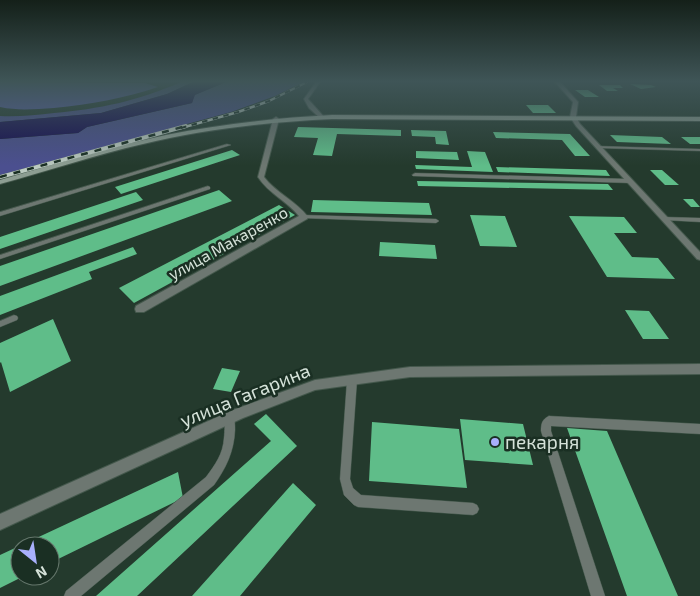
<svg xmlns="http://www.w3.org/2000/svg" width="700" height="596" viewBox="0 0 700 596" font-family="'Exo 2',sans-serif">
  <rect width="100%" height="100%" fill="#243a2d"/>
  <path fill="#4b4f8f" d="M181,82H193L167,94L101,113L0,122V116C18,117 36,115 54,113C99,109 138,101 181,82Z
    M226,82H303L275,96L231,112L0,175V139L78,133L87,127L192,103L194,95Z"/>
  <path fill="#5a5fab" d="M0,82L145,83L158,87C122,99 92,104 54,108C35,109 19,111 0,107Z"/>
  <path fill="#160c53" d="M193,82H226L195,95L192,103L87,127L78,133L0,139V122L101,113L167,94Z"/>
  <path fill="#5fbd89" d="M630,84L651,85L656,87L641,89Z
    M599,85H620L623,88H613L618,91H607Z
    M575,90H588L599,97H585Z
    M526,105H548L556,113H533Z
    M298,127L401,130V136L337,134L332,156L313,155L318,138L294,137Z
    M411,130L446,131L449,145L436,144L435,137L412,136Z
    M493,132L570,134L590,156H575L562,140L496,138Z
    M610,135L662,137L671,144L617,142Z
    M681,137H700V144H690Z
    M232,150L240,155L121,194L115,187Z
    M416,151L457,152L459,160L416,158Z
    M467,151L485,152L493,172L416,169L415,165L472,167Z
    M496,167L606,170L610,176L498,172Z
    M650,170H662L679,185H665Z
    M417,181L608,184L613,190L418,186Z
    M219,190L232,201L0,286V266Z
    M136,192L143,200L0,249V237Z
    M683,199H693L700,207H691Z
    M313,200L429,203L432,215L311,212Z
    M279,205L295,215L134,303L119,288Z
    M470,215L505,216L517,247L480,246Z
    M569,216L624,217L637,233H614L632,257L658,258L675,279L607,277Z
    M380,242L435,245L437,259L379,256Z
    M133,247L137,254L89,272L92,279L0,315V296Z
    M625,310L649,311L669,339H643Z
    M53,319L71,361L10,392L1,362L0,363V343Z
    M222,368L240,371L231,392L213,389Z
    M266,414L297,446L137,596H96L271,441L254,424Z
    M460,419L523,424L533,465L465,460Z
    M372,422L459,429L467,488L369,481Z
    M567,428L607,431L678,596H627Z
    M178,472L183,498L50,563V546H20V576H24L0,588V555Z
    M293,483L316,505L240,596H192Z"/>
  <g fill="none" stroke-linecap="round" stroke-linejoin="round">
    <g stroke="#44584c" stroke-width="1">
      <path id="service" d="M227,144L231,145L0,216V212Z
        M596,146L700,149V151L598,148H596Z
        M415,173L629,179L632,181L629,183L413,176L412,175Z
        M208,186L210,187V189L0,259V255Z
        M304,215L436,219L439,221L436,223L302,218V216Z
        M665,217L700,218V222L663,220V218Z
        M14,315L17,316L18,318L17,320L0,327V321Z
        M352,376L355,377L357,380L350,479L353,488L361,495L473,503L477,505L479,509L477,513L473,515L358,507L354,505L344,495L340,479L347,380L349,377Z
        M230,413L233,415C235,420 235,425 235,430C234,452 226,468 214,485L81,596H64L66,591L206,477C215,465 223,454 224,438C225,431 224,422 227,415Z
        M549,416L700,424V434L551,426V431L605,596H591L541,431C541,424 542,419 549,416Z"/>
    </g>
    <g stroke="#44584c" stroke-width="2">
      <path id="minor" d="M316,82H320L308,99L324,117L321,119L309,108L304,99Z
        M555,82H560L578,102L576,117L580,124L700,252V260L697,259L576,126L570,117L573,102Z
        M276,117L279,119L264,177C276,193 296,201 308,217L307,219L144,312H136L135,309L136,306L299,216C287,201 269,194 258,177L273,119Z
        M700,364V374L410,377L315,390L243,418L0,530V514L233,410L315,380L410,367Z"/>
    </g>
    <g stroke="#44584c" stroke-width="2">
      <path id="secondary" d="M332,115L700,117V121L332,119C268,122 205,129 143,144C95,155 48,171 0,184V180C55,164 110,147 166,135C221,124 276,118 332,115Z"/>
    </g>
    <use href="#service" fill="#6d7771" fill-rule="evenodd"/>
    <use href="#minor" fill="#6d7771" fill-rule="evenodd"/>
    <use href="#secondary" fill="#8d9d92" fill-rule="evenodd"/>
    <g stroke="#bccac1" stroke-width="2.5">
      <path id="rail-far1" d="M181,128L238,112L269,101L307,82"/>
    </g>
    <g stroke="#bccac1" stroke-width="4">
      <path id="rail" d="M0,177L186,126"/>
    </g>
    <use href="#rail-far1" stroke="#1a2f23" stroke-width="2" stroke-dasharray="5.5" stroke-linecap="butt"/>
    <use href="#rail" stroke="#1a2f23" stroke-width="2.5" stroke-dasharray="7" stroke-linecap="butt"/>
  </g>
  <linearGradient id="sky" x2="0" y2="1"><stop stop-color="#142019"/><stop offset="0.49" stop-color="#3f5557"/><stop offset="1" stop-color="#3f5557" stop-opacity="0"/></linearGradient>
  <rect width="700" height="166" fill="url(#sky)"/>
  <circle fill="#a8b0fc" stroke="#1a2f23" stroke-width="2" cx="495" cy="442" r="5"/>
  <g text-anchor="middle" stroke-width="5" stroke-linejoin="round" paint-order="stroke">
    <g font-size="16" fill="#d5e2d9" stroke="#1a2f23">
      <text transform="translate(228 243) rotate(-29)" y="6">улица Макаренко</text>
    </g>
    <g font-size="19" fill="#d5e2d9" stroke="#1a2f23">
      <text transform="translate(245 395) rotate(-22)" y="7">улица Гагарина</text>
    </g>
    <g font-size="19" fill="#d5e2d9" stroke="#1a2f23" text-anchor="start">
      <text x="505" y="449">пекарня</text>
    </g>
  </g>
  <g transform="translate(35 561) rotate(150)"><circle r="24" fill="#1a2f23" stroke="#65776c"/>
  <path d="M0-4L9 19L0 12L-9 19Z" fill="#a8b0fc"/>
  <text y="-8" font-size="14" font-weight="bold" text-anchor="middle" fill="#d5e2d9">N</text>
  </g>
</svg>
